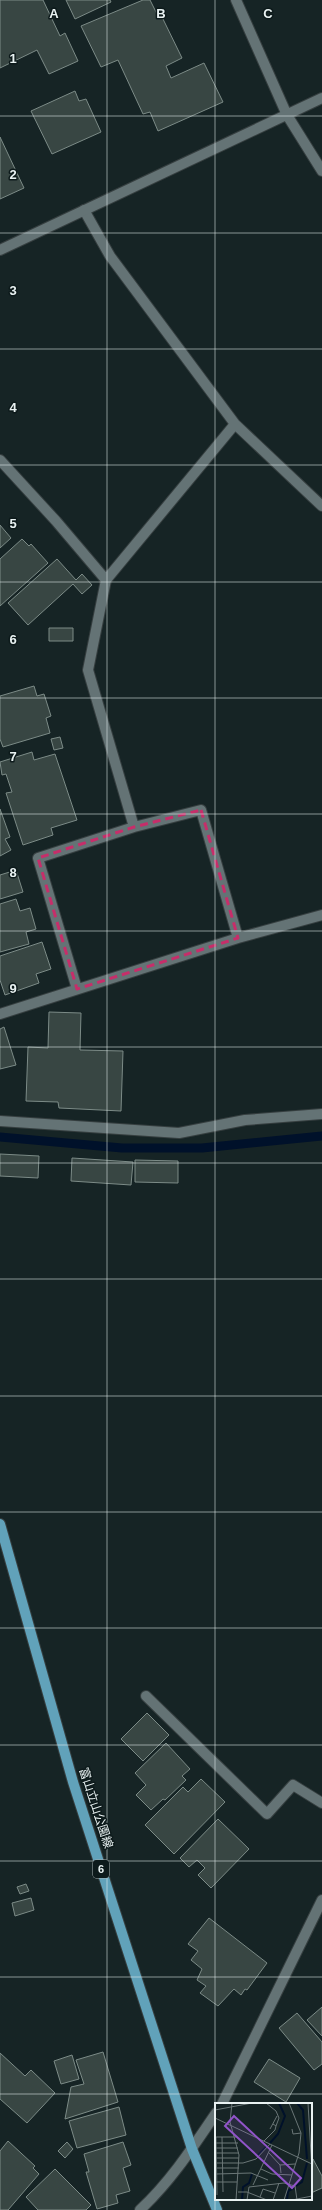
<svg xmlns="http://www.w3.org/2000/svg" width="322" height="2210" viewBox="0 0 322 2210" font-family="Helvetica,'Noto Sans JP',sans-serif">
  <rect width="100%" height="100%" fill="#162425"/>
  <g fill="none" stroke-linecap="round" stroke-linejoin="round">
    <path stroke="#00112a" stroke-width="9" d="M0,1137L122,1148H202L322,1136"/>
  </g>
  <path fill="#384643" stroke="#7c8b87" d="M0,0H43L60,36L65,33L78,61L49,74L37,50L0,68Z
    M66,0H110L111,2L75,19Z
    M143,0H150L159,18L162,17L182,58L166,66L171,78L204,63L223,102L158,131L150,112L143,114L118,60L101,67L81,26Z
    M75,91L79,101L86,99L101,132L52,154L31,111Z
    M0,137L24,188L0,199Z
    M0,525L11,538L0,548Z
    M22,539L29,546L31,544L48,563L0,606V559Z
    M57,559L76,580L82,574L92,585L82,594L73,584L28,625L8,603Z
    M49,628H73V641H49Z
    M34,686L37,696L44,694L51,716L46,718L50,733L3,747L0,739V696Z
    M60,737L63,748L54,750L51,739Z
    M32,752L34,760L55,754L77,820L51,828L53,835L23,845L6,793L12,792L6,774L2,775L0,762Z
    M0,809L10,837L5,839L11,850L0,856Z
    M16,870L23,892L0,899V875Z
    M16,899L20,911L30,908L36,929L26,932L29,944L0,952V904Z
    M42,942L51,969L36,974L39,983L5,995L0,980V956Z
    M49,1012L81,1013L80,1050L123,1051L121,1111L59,1108L58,1102L26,1101L28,1047L48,1048Z
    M4,1027L16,1065L0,1069V1029Z
    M0,1154L39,1156L38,1178L0,1176Z
    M72,1158L133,1162L131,1185L71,1181Z
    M135,1160L178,1161V1183L135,1182Z
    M147,1713L169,1735L143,1761L121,1739Z
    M166,1743L190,1769L182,1776L186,1780L165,1800L163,1799L151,1810L136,1795L146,1785L135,1773Z
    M201,1779L225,1802L174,1854L145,1825L183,1787L188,1792Z
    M218,1819L249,1849L211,1888L198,1875L205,1868L197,1860L189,1867L180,1858Z
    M26,1884L29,1891L20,1894L17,1887Z
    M31,1898L34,1910L15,1916L12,1903Z
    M209,1918L267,1963L247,1990L245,1989L241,1995L234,1989L218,2006L200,1993L206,1986L197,1980L202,1969L191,1960L198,1951L188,1944Z
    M322,2007V2036L307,2020Z
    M297,2013L322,2042V2064L314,2070L279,2028Z
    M103,2052L118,2102L65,2119L71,2087L84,2084L76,2060Z
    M0,2053L25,2076L31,2070L55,2093L27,2123L0,2099Z
    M72,2055L79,2079L61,2084L54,2061Z
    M269,2059L300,2078L286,2102L254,2082Z
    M119,2107L126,2135L77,2148L69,2121Z
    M8,2141L35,2166L33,2168L39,2174L8,2210H0V2151Z
    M67,2142L73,2149L65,2158L58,2151Z
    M123,2142L131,2165L123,2168L130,2191L116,2195L118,2203L97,2209L86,2172H89L84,2154Z
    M313,2159L322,2176V2188L311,2193Z
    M55,2169L91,2205L86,2210H38L26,2197Z"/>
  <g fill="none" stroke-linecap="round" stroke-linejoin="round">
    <g stroke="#363f40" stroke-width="12">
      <path id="minor" d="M236,0L287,115L322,171
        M84,210L110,256L235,424L322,506
        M0,460L56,521L106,580
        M134,827L201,810L238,938
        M77,989L38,858L134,827L88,670L106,580L235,424
        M0,1014L238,938L322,915
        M0,1121L179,1133L245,1120L322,1114
        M146,1696L267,1814L293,1785L322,1803
        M222,2104L322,1900
        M140,2210C171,2181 193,2147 216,2113"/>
    </g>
    <g stroke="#363f40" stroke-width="12">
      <path id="tertiary" d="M0,250L322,98"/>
    </g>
    <g stroke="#363f40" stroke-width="12">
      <path id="primary" d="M0,1524L73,1782L192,2149L217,2210"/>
    </g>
    <use href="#minor" stroke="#647375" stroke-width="10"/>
    <use href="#tertiary" stroke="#647375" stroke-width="10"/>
    <use href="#primary" stroke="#61a2ba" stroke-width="10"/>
  </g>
  <path fill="none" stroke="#c62e6a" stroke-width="3" stroke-dasharray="8 5" stroke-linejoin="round" d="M201,810L238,938L77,989L38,858L134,827Z"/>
  <path fill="none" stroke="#e9f2f2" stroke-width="1" stroke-opacity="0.55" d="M107,0V2210M215,0V2210M0,116H322M0,233H322M0,349H322M0,465H322M0,582H322M0,698H322M0,814H322M0,931H322M0,1047H322M0,1163H322M0,1279H322M0,1396H322M0,1512H322M0,1628H322M0,1745H322M0,1861H322M0,1977H322M0,2094H322"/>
  <g text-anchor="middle" stroke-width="3" stroke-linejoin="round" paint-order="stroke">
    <rect fill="#0d1a1b" stroke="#a7b1b2" stroke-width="1" x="93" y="1860" width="16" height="18" rx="3"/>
    <g font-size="11" font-weight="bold" fill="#e9f2f2">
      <text x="101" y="1873">6</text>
    </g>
    <g font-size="12" fill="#e9f2f2" stroke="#0d1a1b">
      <text transform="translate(96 1808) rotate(72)" y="4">富山立山公園線</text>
    </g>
  </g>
  <g transform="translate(215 2103)">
    <rect width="97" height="97" fill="#162425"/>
    <path fill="none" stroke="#00112a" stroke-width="2" d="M82,0L88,7L92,56M55,40L63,31L70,13L64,0M42,53L51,44M81,83L87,79L92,60M27,97L28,84L34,80L37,71M72,97L73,88L79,85"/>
    <path fill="none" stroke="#6a7677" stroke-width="1" d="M17,0L15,19L24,52L21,97M51,0L61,8L64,15L61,23M93,0L97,68M0,7L37,0M0,15L97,61M55,26L62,13M77,26L78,31L86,30M1,34L2,92M1,34H21M7,34L8,89M49,38L60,27L61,23L58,21M1,40H23M1,45H23M1,50H24M54,50L65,62L66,70M1,55H24M0,60H28L41,56L55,41M65,62L80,61M1,65H24M46,66L57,71L77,72M1,71L36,70L53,77M1,79H22M38,82L57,42M23,89H32L52,97M45,94L48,86L60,90M32,97L34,84L69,80L80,83L82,97M58,97L64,80M69,97L84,50L86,30L74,0M77,97L97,93"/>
    <path fill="#9154c9" fill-opacity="0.15" stroke="#9154c9" stroke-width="2" d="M19,13L86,75L77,85L10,23Z"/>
    <rect width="97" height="97" fill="none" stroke="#e9f2f2" stroke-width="2"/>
  </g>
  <g font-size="13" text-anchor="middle" font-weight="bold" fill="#e9f2f2" stroke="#0d1a1b" stroke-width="3" stroke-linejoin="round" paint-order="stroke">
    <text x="54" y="18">A</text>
    <text x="161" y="18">B</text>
    <text x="268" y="18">C</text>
    <text x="13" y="63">1</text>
    <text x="13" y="179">2</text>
    <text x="13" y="295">3</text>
    <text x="13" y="412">4</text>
    <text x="13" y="528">5</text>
    <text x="13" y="644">6</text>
    <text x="13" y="761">7</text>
    <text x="13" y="877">8</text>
    <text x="13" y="993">9</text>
  </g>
</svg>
